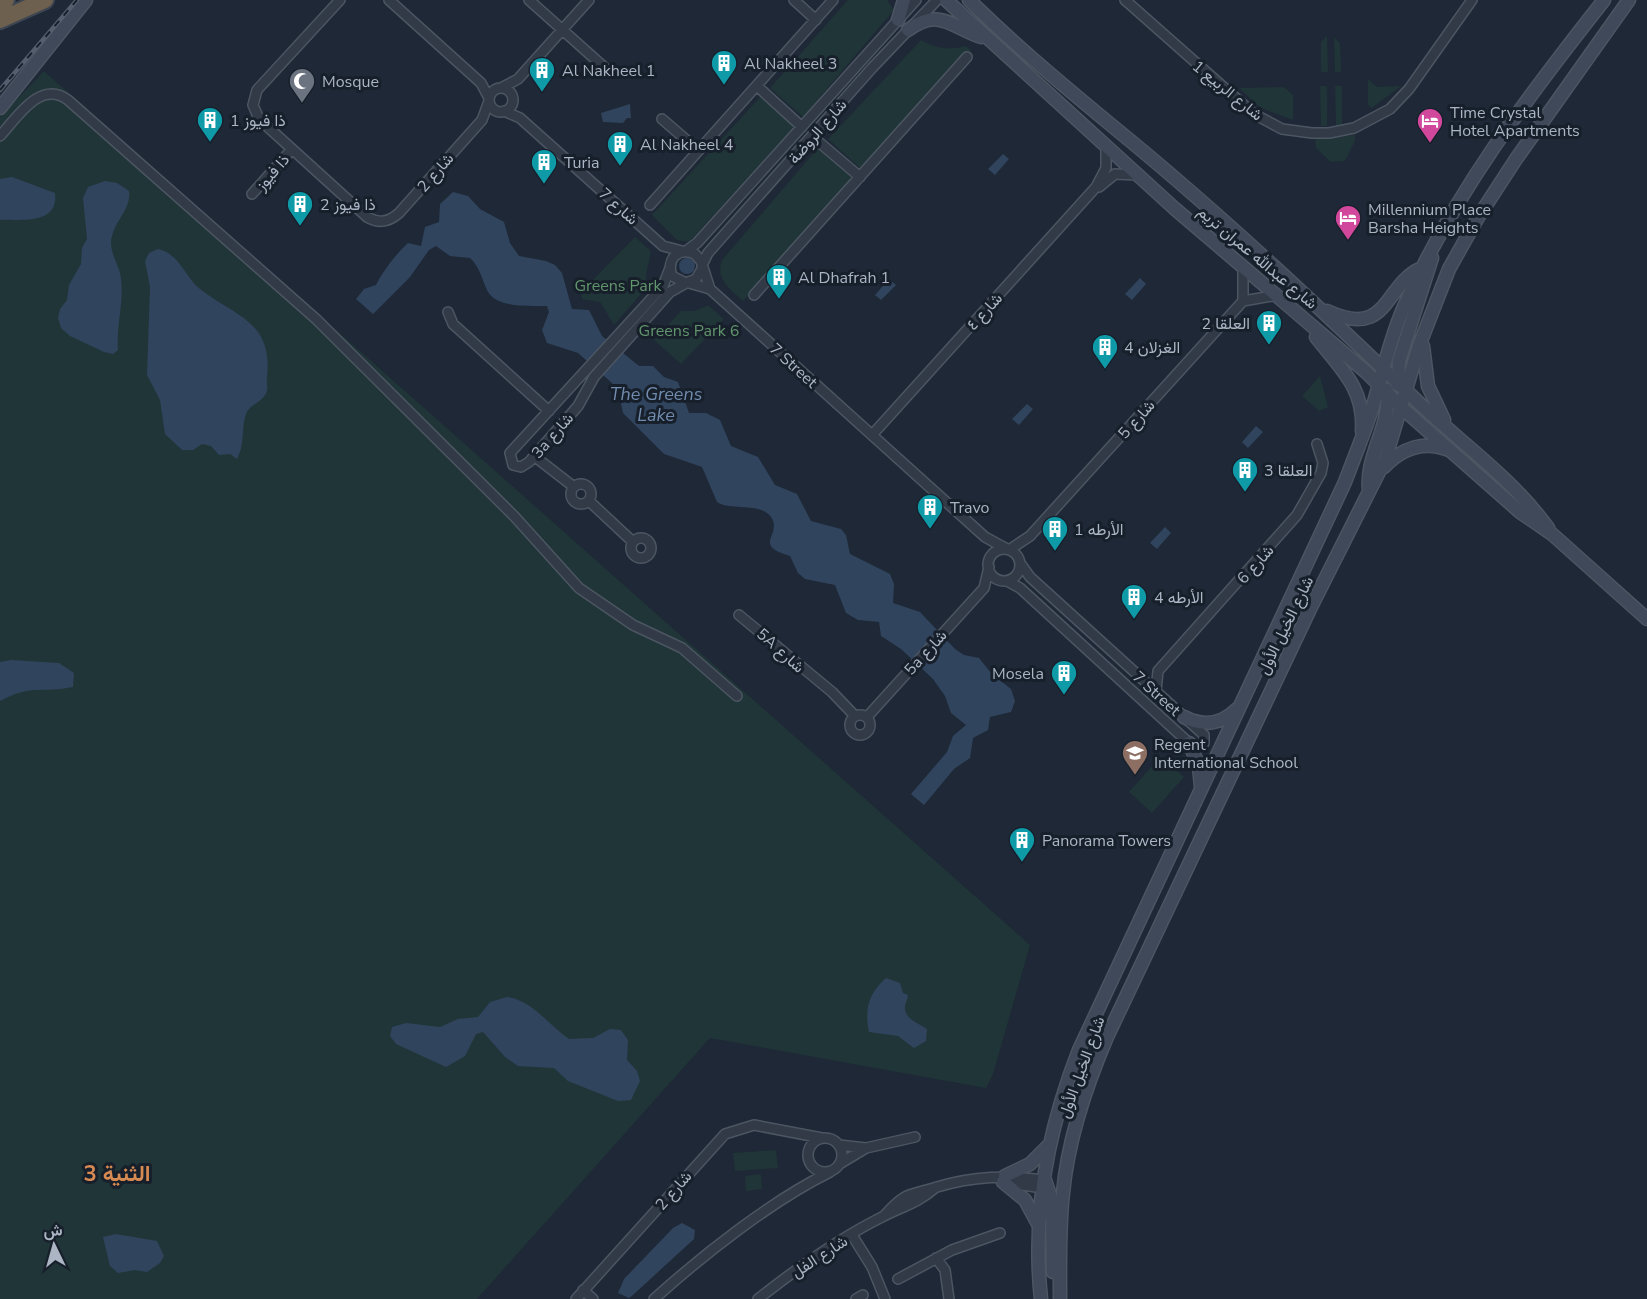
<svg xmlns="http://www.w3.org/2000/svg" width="1647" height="1299" viewBox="0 0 1647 1299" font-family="'Nunito Sans',Vazirmatn,sans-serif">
  <rect width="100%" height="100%" fill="#1e2836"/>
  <path fill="#203537" d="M848,0H887L894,10L803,117L770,88Z
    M1327,36L1328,72H1321V42Z
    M1334,37L1340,43L1341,72H1335Z
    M921,40C936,48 949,51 966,46L971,50L861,169L828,139Z
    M44,71L1030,945L993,1074L986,1088L710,1038L477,1299H0V117Z
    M1368,79L1377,87L1401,86L1372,108L1368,105Z
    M1320,86H1327V126H1321Z
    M1335,86H1342V125L1336,126Z
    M1284,87L1293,95V120L1261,108L1239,88Z
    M762,95L795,126L689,242L677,240L652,215Z
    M1355,135V141L1345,161L1331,162L1316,148L1315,139Z
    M818,148L853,179L743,301C729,288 715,279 722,260Z
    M635,237L651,251L646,275L647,287L614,325L600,302L582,299L581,292Z
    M708,305L724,319L681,364L654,340L681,311H695Z
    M1320,376L1328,407L1319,411L1302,396Z
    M1161,756L1184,777L1152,813L1129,792Z
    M776,1150L778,1168L735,1171L733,1153Z
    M761,1174L762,1189L746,1191L745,1176Z"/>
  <path fill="#30445e" d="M630,104L631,118H627L623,123L603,122L601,113Z
    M1003,154L1009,159L995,175L988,169Z
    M12,177L55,193C59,225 21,219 0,220V179Z
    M105,181L117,183L129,191C132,210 112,222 111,243C111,255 120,267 121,279C124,303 116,327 118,350L113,354L104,352L70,336L61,328L58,318L60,309L67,300L69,285L81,264L82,248L87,239L83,198L88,187Z
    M453,192L468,196L480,209L504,222L510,243L519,256L546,261L555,265L562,273L572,309L589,310L602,336L639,366H653L664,377L678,382L689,413H706L720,420L731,446L758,457L775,485L797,494L811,521L841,529L846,535L850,554L890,574L894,584L893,603L920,612L955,649L964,655L979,658L991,673L1011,689L1015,701L1011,712L990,717L988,730L973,738L970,758L954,769L924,805L911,794L947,752L953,736L966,725L951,713L945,696L933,679L901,649L881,636L879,622L858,620L846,613L835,585L805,579L798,573L790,556C751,545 783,535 771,517C760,502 731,511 717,502L702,467L664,454L623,413L619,394L612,383L578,353L547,343L542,330L549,312L547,306C529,305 499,309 488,292C482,280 480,267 470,258L450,256L436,246L429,250L410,277L373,314L356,299L364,289L376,285C383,271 396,254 408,243L421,246L425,227L439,222L440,204Z
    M158,249C180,254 184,276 200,289C236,317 273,321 267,377C266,381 268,386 267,390C265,402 250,403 246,414C241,428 245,445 237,459L230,454L219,455L211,446L202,444L193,450H182L165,434L160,400L147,375L150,287L145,261L149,253Z
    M679 266a8 8 0 1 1 16 0a8 8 0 1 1-16 0Z
    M1140,278L1146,284L1132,300L1125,294Z
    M889,279L896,285L881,300L875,295Z
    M1027,404L1033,409L1019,425L1012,419Z
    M1256,426L1263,432L1248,448L1242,442Z
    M1165,527L1171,533L1157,549L1150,543Z
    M11,660L59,663L74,673L73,687C41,694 34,683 0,701V662Z
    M886,978L900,983L903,993L908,995C908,1000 904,1004 905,1009C906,1020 919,1023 927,1029L926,1041L914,1048L898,1036L869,1032C864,1009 869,993 886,978Z
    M507,997C533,1000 548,1025 569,1039L593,1038L610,1029L621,1030L628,1040L627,1060L637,1071L640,1081L631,1100L618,1101L568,1081L554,1068L518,1066L505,1057L483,1032L476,1034L465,1056L446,1067L396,1044L390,1036L392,1027L406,1023L440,1027L458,1019L478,1017L490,1002Z
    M682,1223L695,1230L694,1239L633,1295L629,1298L618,1293L624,1279L673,1228Z
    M116,1234L157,1241L164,1256L160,1263L147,1272L135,1270L118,1273L110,1266L103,1237Z"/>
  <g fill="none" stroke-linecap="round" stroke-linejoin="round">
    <g stroke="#4c5562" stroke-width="12">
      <path id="street" d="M340,0L257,90L253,105L259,119L367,217C379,224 389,222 399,213L482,120L489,101
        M389,0L481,83L489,98
        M529,0L604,67
        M794,0L816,20
        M1125,0L1254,114L1282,129L1312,133H1329L1354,128L1390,109L1409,89L1472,0
        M757,86L802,127
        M501,88L518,79L589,0
        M489 100a12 12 0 1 1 24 0a12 12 0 1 1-24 0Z
        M504,111L520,118L663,246L682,251
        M662,119L698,150
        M0,136C17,118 40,79 68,100L316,319L514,516L579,588L633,625L682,648L737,696
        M813,137L860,177
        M1099,187L1115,174L1137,175
        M252,194L292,149
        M650,205L833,0
        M686,251L697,243L916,0
        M702,265L708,253L872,68L937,0
        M670,268L663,286L510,453L513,465L521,467L529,462L578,406L594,377L670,292L686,283
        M702,269L696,279L686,283L672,276C666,259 678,247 695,254L701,261L710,289
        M689,283L710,289L985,537L1007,549
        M754,295L967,57
        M1243,301V265
        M448,312L453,324L549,411
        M872,435L1096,187L1106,168V146
        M534,456L574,487
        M571 494a10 10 0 1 1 20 0a10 10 0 1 1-20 0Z
        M589,501L633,542
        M631 548a10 10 0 1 1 20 0a10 10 0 1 1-20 0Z
        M988 565a16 16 0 1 1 32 0a16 16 0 1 1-32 0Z
        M1009,550L1030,536L1243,301L1278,295
        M1007,581L1020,588L1189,743L1199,746L1204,743V735L1030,577L1020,563
        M739,615L832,692L855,716
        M1156,691L1158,671L1297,515L1321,473L1323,463L1317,444
        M850 725a10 10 0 1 1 20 0a10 10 0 1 1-20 0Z
        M867,717L984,588L989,567
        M808 1155a17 17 0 1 1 34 0a17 17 0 1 1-34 0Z
        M839,1145L866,1148
        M841,1163L866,1148L915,1137
        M1007,1183L1043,1188
        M885,1215C906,1191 909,1196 937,1187C974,1176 1006,1175 1044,1180
        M852,1235L872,1267L885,1299
        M936,1258L945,1270L949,1299
        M898,1279L952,1250L1000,1233
        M583,1290L593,1299
        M576,1299L725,1134L754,1125L822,1138
        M654,1299C703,1255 771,1201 830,1172
        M758,1299C796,1269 838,1239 882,1217C901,1207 918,1203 935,1188
        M856,1299L863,1295"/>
    </g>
    <g stroke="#4c5562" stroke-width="15">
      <path id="secondary" d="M946,0L1174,208L1366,372L1402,408L1520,512L1552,534L1647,619
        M969,0C1021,51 1077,97 1133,143C1232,225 1325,313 1418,402C1462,444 1512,478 1548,528
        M898,20L904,0
        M908,30C940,7 951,27 981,37
        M0,108L86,0
        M1327,311C1390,340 1383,284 1422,268
        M1316,337C1340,368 1365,388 1362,431
        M1423,346L1428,386L1444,420
        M1398,385L1399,361L1432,258
        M1384,467C1402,448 1424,440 1449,450
        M1369,490C1365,455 1392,425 1387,390
        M1184,717C1203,727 1222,724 1237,709
        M1189,743L1199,766L1201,787
        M1005,1176L1030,1164L1048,1146
        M1045,1180L1052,1201L1053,1272
        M1003,1182L1025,1200L1038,1224
        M1041,1299C1032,1215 1048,1129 1079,1050L1345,482C1354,458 1364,434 1372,409C1382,375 1389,342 1403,309C1451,197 1529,95 1604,0
        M1060,1299C1060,1264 1059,1228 1063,1193C1068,1139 1086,1086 1107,1037L1310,609L1385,460L1419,346L1449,269L1477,219L1516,159L1629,0"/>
    </g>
    <g stroke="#3c4551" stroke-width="20">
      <path id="highway" d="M0,7L6,0
        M0,20L45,0"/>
    </g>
    <use href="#street" stroke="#313a46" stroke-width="9"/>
    <use href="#secondary" stroke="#3f495a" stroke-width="12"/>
    <use href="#highway" stroke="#6d604e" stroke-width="16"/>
    <g stroke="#535e6e" stroke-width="4.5">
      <path id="rail" d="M0,90L77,0"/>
    </g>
    <use href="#rail" stroke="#171f2b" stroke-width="2" stroke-dasharray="7" stroke-linecap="butt"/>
  </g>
  <defs>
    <g id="building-pin" transform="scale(1.35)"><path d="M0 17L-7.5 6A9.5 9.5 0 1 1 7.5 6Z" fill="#0f9aa8" stroke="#171f2b"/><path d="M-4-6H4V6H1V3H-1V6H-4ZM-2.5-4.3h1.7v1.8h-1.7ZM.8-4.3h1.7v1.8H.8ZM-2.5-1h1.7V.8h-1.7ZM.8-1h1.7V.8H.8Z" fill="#fff"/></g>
    <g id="mosque-pin" transform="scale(1.35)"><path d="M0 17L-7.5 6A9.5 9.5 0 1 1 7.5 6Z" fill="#6b7280" stroke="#171f2b"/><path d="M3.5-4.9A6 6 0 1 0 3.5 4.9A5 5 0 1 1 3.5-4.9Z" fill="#fff"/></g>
    <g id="hotel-pin" transform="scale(1.35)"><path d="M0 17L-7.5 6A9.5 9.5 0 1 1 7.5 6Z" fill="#d1479c" stroke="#171f2b"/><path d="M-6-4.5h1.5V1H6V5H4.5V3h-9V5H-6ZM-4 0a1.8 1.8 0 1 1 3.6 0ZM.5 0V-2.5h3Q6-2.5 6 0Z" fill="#fff"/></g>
    <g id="school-pin" transform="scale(1.35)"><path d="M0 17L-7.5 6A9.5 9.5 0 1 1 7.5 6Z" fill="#8d6e63" stroke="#171f2b"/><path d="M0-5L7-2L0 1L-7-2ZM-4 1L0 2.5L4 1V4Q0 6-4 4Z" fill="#fff"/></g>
  </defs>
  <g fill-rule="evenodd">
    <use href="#building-pin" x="724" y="63"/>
    <use href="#building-pin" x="542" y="70"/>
    <use href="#mosque-pin" x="302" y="81"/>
    <use href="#building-pin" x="210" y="120"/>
    <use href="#hotel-pin" x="1430" y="121"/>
    <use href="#building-pin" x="620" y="144"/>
    <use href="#building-pin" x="544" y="162"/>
    <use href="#building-pin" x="300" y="204"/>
    <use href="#hotel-pin" x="1348" y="218"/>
    <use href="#building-pin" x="779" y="277"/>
    <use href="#building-pin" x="1269" y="323"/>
    <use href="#building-pin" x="1105" y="347"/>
    <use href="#building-pin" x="1245" y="470"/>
    <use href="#building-pin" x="930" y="507"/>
    <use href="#building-pin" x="1055" y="529"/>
    <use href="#building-pin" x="1134" y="597"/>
    <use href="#building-pin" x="1064" y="673"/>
    <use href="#school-pin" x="1135" y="753"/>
    <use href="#building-pin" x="1022" y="840"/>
  </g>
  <g text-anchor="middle" stroke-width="6" stroke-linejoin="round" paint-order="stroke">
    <g font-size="16" fill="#abb5c4" stroke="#171f2b" text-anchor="start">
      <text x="744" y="69">Al Nakheel 3</text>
      <text x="562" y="76">Al Nakheel 1</text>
      <text x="322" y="87">Mosque</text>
      <text x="1450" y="118">Time Crystal<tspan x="1450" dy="18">Hotel Apartments</tspan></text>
      <text x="230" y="126">ذا فيوز 1</text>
      <text x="640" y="150">Al Nakheel 4</text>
      <text x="564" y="168">Turia</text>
      <text x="320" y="210">ذا فيوز 2</text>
      <text x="1368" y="215">Millennium Place<tspan x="1368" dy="18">Barsha Heights</tspan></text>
      <text x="798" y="283">Al Dhafrah 1</text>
      <text x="1250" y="329" text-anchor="end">العلقا 2</text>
      <text x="1124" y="353">الغزلان 4</text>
      <text x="1264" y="476">العلقا 3</text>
      <text x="950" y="513">Travo</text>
      <text x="1074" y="535">الأرطه 1</text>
      <text x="1154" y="603">الأرطه 4</text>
      <text x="1044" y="679" text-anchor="end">Mosela</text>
      <text x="1154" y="750">Regent<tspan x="1154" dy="18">International School</tspan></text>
      <text x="1042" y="846">Panorama Towers</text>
    </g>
    <g font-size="16" fill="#abb5c4" stroke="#171f2b">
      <text transform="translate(1228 90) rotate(39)" y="6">شارع الربيع 1</text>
      <text transform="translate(817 131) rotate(-49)" y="6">شارع الروضة</text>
      <text transform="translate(272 172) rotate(-49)" y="6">ذا فيوز</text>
      <text transform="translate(435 172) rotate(-49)" y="6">شارع 2</text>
      <text transform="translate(619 206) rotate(42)" y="6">شارع 7</text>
      <text transform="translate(1258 257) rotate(40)" y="6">شارع عبدالله عمران تريم</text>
      <text transform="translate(984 311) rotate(-48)" y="6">شارع ٤</text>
      <text transform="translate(794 365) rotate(42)" y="6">7 Street</text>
      <text transform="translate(1136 419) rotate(-48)" y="6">شارع 5</text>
      <text transform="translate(552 435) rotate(-49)" y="6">3a شارع</text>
      <text transform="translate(1255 564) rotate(-48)" y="6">شارع 6</text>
      <text transform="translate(1285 625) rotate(-64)" y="6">شارع الخيل الأول</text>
      <text transform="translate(781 650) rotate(42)" y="6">5A شارع</text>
      <text transform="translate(925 652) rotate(-48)" y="6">5a شارع</text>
      <text transform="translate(1157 693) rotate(42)" y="6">7 Street</text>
      <text transform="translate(1081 1067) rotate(-70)" y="6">شارع الخيل الأول</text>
      <text transform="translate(673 1190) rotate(-49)" y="6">شارع 2</text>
      <text transform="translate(819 1256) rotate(-33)" y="6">شارع الفل</text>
    </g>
    <g font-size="16" fill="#62956d" stroke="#171f2b">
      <text x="618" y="291">Greens Park</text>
      <text x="689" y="336">Greens Park 6</text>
    </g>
    <g font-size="18" font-style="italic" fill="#718cae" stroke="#171f2b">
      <text x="656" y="400">The Greens<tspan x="656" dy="21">Lake</tspan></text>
    </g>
    <g font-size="22" font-weight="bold" fill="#d78b52" stroke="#171f2b">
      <text x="117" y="1181">الثنية 3</text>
    </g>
  </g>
  <g transform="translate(54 1245) rotate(355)" stroke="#171f2b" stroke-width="4.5" paint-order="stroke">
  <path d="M0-4.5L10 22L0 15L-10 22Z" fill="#abb5c4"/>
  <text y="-9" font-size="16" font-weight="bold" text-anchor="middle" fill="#abb5c4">ش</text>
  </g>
</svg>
